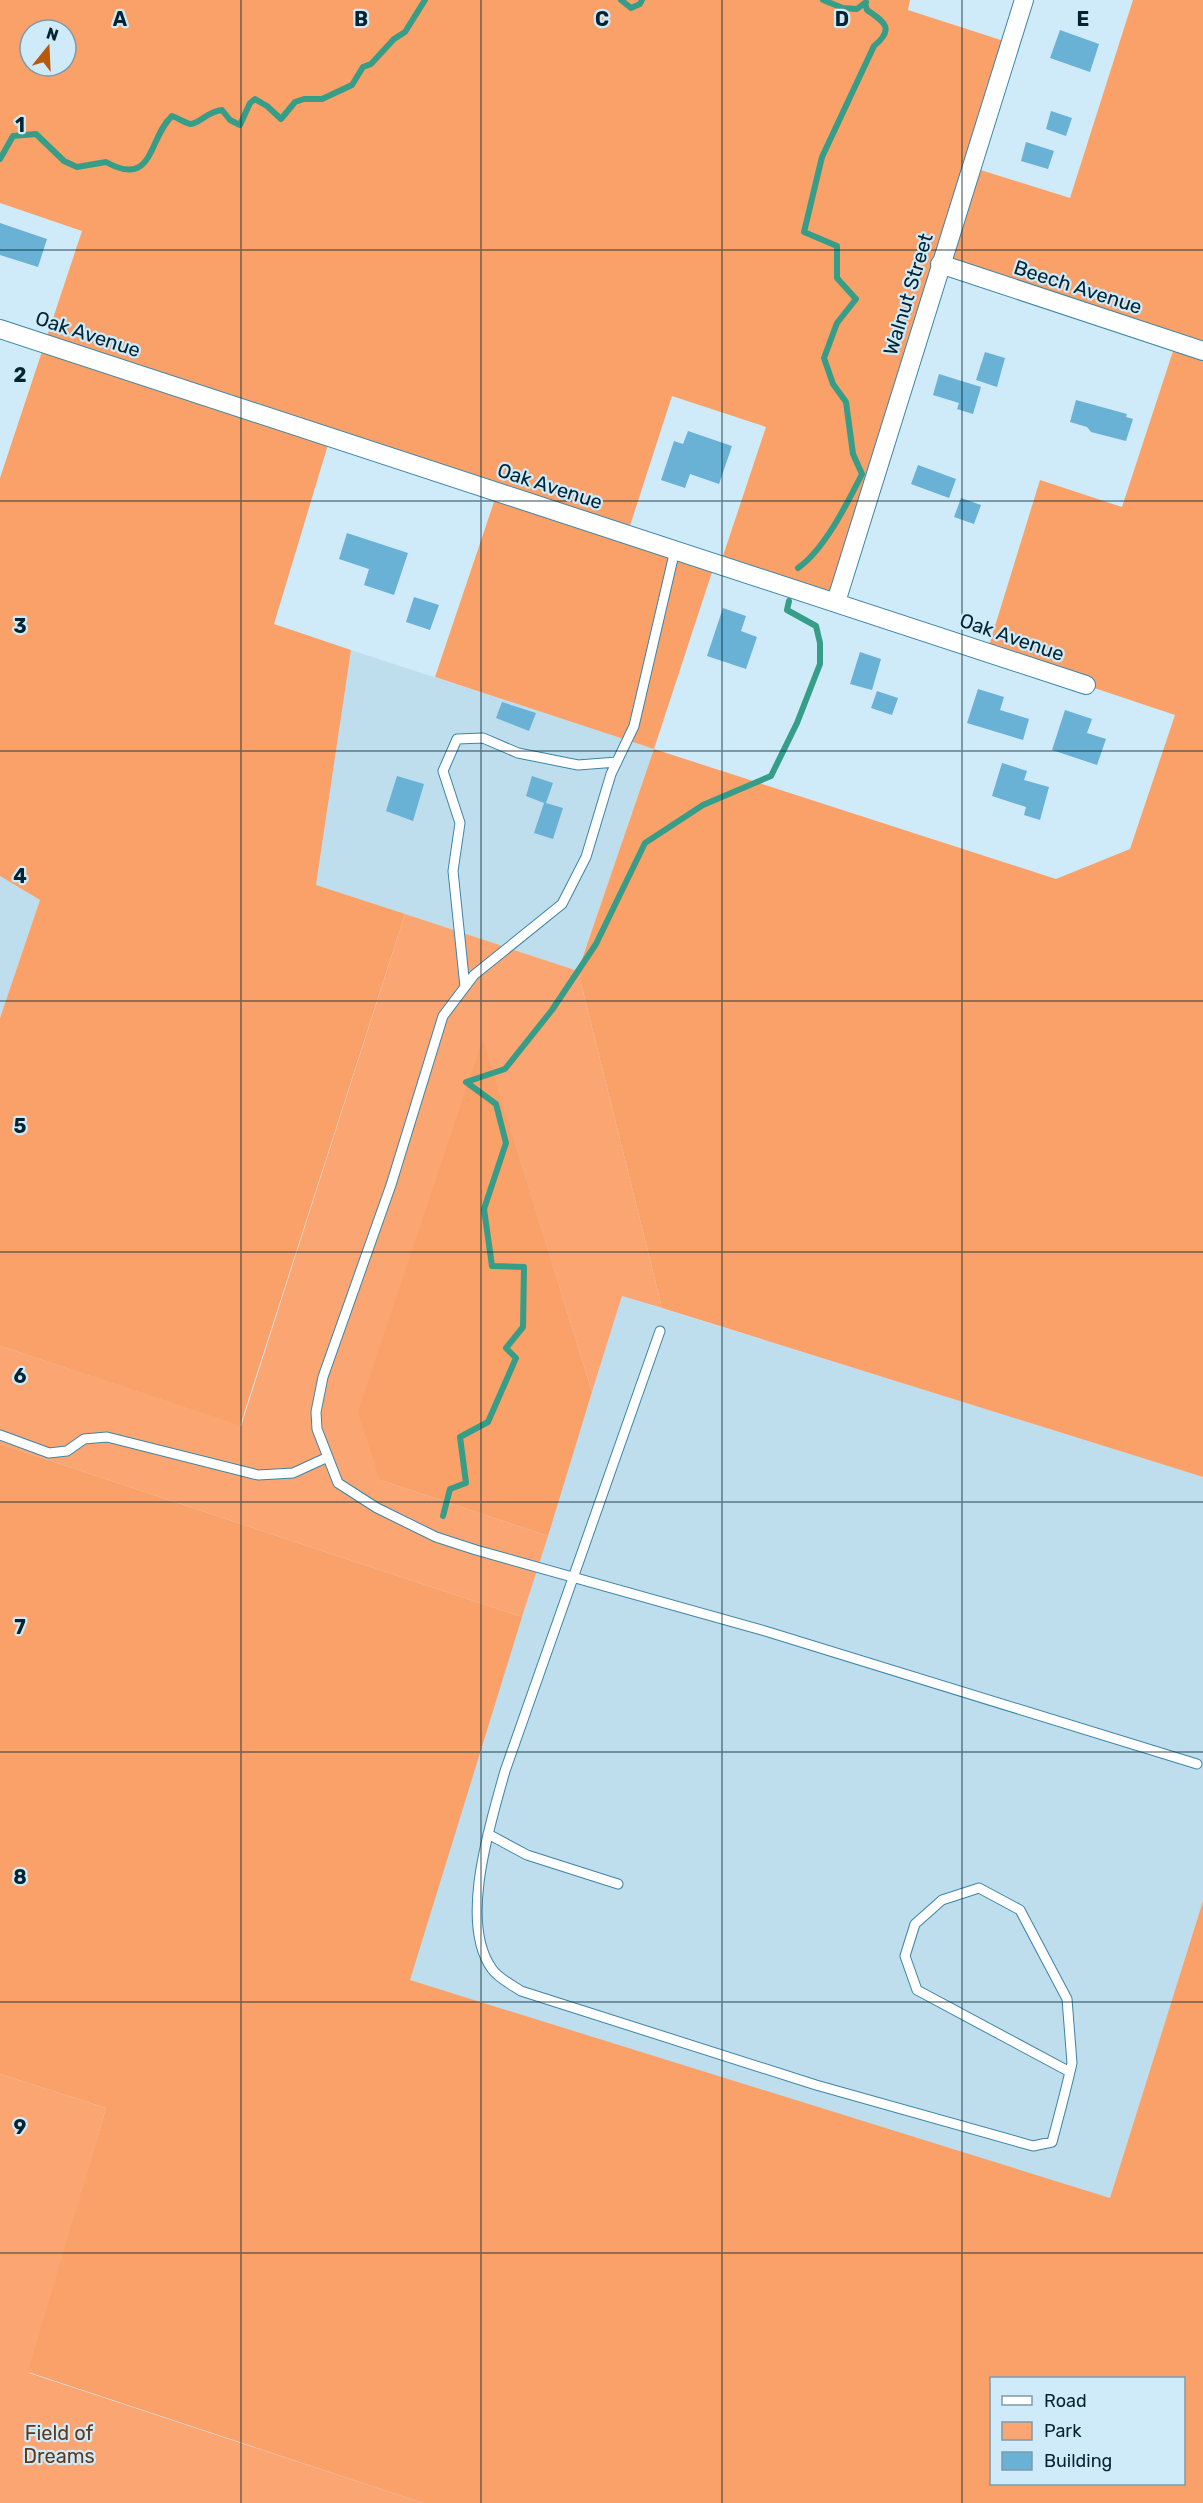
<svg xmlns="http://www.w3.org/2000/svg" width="1203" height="2503" viewBox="0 0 1203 2503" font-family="Rubik,sans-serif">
  <rect width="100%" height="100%" fill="#cfebfa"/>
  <path fill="#bedded" d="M351,650L654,749L578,971L316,885Z
    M0,876L40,900L0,1018Z
    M622,1296L1203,1477V1901L1110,2199L409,1980Z"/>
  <path fill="#faa572" d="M405,914L578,971L662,1308L622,1296L592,1392L483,1040L380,1480L548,1536L522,1617L0,1444V1346L241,1426Z
    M0,2074L106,2108L29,2373L423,2503H0Z"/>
  <path fill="#faa069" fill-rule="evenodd" d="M0,0H910L908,10L1010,43L971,167L1070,198L1133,0H1203V1477L662,1308L578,971L654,749L435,677L497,493L330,438L274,624L351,650L316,885L405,914L240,1426L0,1346V1018L40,900L0,876V478L82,231L0,203ZM30,30H66V66H30ZM940,264L1176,342L1122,507L1040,480L987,652L1175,715L1130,849L1056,879L654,749L715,563L627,535L672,396L766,427L720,565L836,602Z
    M483,1039L592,1392L548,1536L380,1480L358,1412Z
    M0,1444L522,1617L410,1980L1110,2198L1203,1901V2503H423L28,2372L106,2108L0,2074ZM992,2378H1184V2484H992Z"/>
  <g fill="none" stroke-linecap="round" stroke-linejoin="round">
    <path stroke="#369e88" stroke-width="6" d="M621,0L631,8L640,4L642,0
      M823,0L843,8L857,9L866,2
      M0,159L13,136L36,134L64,161L77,167L106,162C154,189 148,138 172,116C178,118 185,123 190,124C199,124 208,111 222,110L230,120L240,125L250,103L255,99L267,106L281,119L295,102L304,99H322L352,85L363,67L371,64L394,39L405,32L425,0
      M798,568C824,550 847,504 862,474L853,454L846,402L833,384L824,358L837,323L856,299L837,278V246L804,232L822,157L874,46C896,28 883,21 867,10L865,3
      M443,1516L450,1489L466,1483L460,1437L488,1422L516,1358L506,1348L523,1327L524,1267L492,1266L484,1209L506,1143L496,1104L466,1082L505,1069L552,1010L596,944L645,843L703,805L771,776L797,723L820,664V643L816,626L787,610L789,601"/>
  </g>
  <path fill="#69b1d5" d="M1060,30L1099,44L1090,72L1050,58Z
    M1051,111L1072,118L1066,136L1046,129Z
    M1026,142L1054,151L1048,169L1021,161Z
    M0,223L47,239L38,267L0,255Z
    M985,352L1005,358L997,387L976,380Z
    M939,374L981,387L973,414L957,409L959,403L933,395Z
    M1076,400L1127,414L1126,417L1133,419L1126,441L1091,432L1087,427L1070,422Z
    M688,431L732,446L719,484L690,474L685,488L661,480L674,441L683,444Z
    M918,465L956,479L949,498L911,484Z
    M961,498L981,505L974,524L954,517Z
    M347,533L408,553L394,595L364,585L369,569L339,559Z
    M414,597L439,605L430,630L406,622Z
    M723,608L746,616L741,631L757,637L746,669L707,656Z
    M860,652L881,659L872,690L850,684Z
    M978,689L1004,697L1000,710L1029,719L1023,740L967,723Z
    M877,691L898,698L892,715L871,708Z
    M502,702L536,713L529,731L496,718Z
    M1065,710L1092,719L1087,733L1106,739L1097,765L1052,750Z
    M1002,763L1027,771L1024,780L1049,787L1040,820L1024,815L1026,807L992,796Z
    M397,776L424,784L413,821L386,811Z
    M532,776L553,783L546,803L563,808L553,839L534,833L544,803L526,796Z"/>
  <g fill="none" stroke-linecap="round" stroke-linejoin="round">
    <g stroke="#3c85a7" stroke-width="11">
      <path id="lane" d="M675,550L634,726L611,774L586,857L562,904L474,975L443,1016L391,1185L323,1377L316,1412L317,1429L338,1483L377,1508L436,1537L476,1550L765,1631L1197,1764
        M465,987L453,871L460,823L443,771L457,739L483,738L518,753L578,765L617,762
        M660,1331L505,1771C491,1822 458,1922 492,1969C498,1978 512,1985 521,1991L816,2085L1033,2146L1052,2142C1059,2116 1066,2090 1072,2063L1067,1999L1020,1910L979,1888L942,1900L915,1924L905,1956L917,1990L1070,2072
        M0,1435L49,1453L67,1451L84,1439L107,1437L258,1475L293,1473L328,1457
        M488,1834L527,1855L618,1884"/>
    </g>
    <g stroke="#3c85a7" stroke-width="20">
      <path id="street" d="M940,264L1203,351
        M0,329L1086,685
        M836,602L1024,0"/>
    </g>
    <use href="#lane" stroke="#fff" stroke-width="9"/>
    <use href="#street" stroke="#fff" stroke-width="18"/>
  </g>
  <path fill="none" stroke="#042431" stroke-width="1.5" stroke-opacity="0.55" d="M241,0V2503M481,0V2503M722,0V2503M962,0V2503M0,250H1203M0,501H1203M0,751H1203M0,1001H1203M0,1252H1203M0,1502H1203M0,1752H1203M0,2002H1203M0,2253H1203"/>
  <g text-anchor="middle" stroke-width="4.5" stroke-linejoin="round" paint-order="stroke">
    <g font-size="20" fill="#042431" stroke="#cfebfa">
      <text transform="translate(1078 287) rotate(18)" y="7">Beech Avenue</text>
      <text transform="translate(908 294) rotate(-73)" y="7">Walnut Street</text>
      <text transform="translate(88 334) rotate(18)" y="7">Oak Avenue</text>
      <text transform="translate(550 486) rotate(18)" y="7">Oak Avenue</text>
      <text transform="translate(1012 637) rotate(19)" y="7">Oak Avenue</text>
    </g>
    <g font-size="20" fill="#623619" stroke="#cfebfa">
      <text x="59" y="2440">Field of<tspan x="59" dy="23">Dreams</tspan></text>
    </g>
  </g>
  <g font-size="20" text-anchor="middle" font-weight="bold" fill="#042431" stroke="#cfebfa" stroke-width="4.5" stroke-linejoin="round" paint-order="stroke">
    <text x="120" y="26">A</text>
    <text x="361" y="26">B</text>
    <text x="602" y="26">C</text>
    <text x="842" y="26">D</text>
    <text x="1083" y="26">E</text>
    <text x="20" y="132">1</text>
    <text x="20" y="382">2</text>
    <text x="20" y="633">3</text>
    <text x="20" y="883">4</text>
    <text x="20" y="1133">5</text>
    <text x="20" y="1383">6</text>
    <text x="20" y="1634">7</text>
    <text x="20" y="1884">8</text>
    <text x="20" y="2134">9</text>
  </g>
  <rect x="990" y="2377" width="195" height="108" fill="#cfebfa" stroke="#7e9baa" stroke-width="1.5"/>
  <rect x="1002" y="2396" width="30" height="9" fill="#ffffff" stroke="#7e9baa" stroke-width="1.5"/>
  <text x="1044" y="2407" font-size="18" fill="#042431">Road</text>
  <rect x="1002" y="2422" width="30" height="18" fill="#faa572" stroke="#7e9baa" stroke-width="1.5"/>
  <text x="1044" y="2437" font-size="18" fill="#042431">Park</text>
  <rect x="1002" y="2452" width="30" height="18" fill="#69b1d5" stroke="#7e9baa" stroke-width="1.5"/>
  <text x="1044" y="2467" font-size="18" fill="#042431">Building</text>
  <g transform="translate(48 48) rotate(18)"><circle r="28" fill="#cfebfa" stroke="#7e9baa" stroke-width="1.5"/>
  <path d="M0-4.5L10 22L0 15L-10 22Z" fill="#b7590a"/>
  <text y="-9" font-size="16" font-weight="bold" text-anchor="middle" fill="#042431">N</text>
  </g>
</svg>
